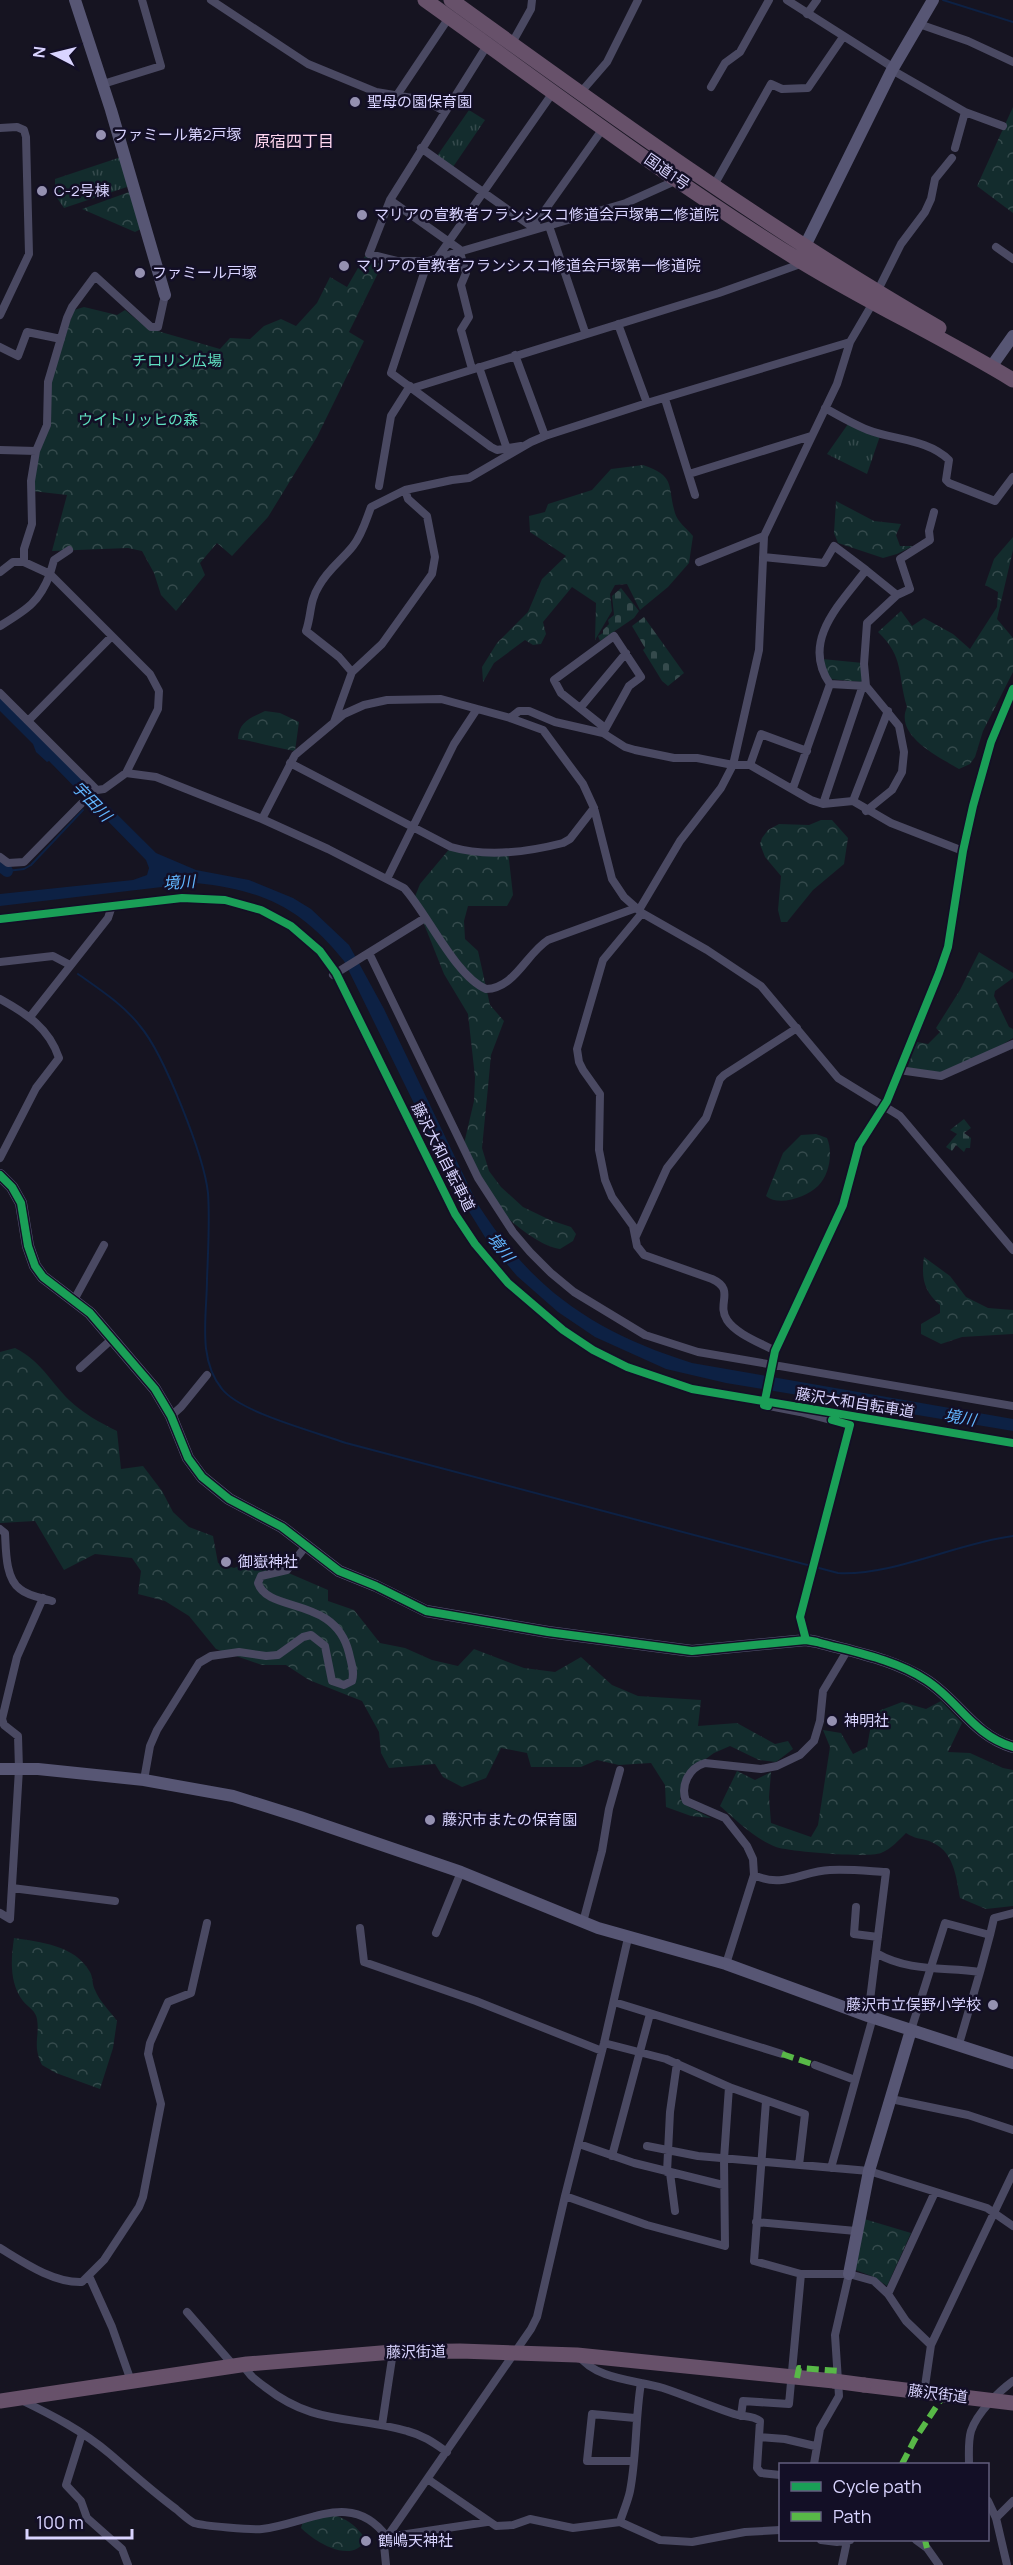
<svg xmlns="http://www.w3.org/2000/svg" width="1013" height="2565" viewBox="0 0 1013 2565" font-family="Manrope,'Noto Sans JP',sans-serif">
  <defs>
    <pattern id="grass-tufts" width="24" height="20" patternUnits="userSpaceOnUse" patternTransform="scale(1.5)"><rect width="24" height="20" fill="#132c2d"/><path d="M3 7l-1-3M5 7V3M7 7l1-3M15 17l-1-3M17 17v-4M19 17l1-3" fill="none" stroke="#354a4c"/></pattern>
    <pattern id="forest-crowns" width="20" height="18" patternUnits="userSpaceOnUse" patternTransform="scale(1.5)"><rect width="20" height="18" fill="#132c2d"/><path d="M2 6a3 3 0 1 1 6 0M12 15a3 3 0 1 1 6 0" fill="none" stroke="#354a4c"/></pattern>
    <pattern id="cemetery-stones" width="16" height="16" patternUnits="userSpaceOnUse" patternTransform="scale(1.5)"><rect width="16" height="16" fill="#132c2d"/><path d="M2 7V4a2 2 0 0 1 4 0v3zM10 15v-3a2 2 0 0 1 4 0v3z" fill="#354a4c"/></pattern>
  </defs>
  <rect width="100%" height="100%" fill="#161421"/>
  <path fill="url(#grass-tufts)" d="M469,110L485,120L453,167L437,156Z
    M121,157L130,186L64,208L55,195V179Z
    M848,424L880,436L867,474L827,454Z"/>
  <path fill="url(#forest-crowns)" d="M1013,107V213L977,186Z
    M129,192L141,229L135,232L82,209Z
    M365,256L382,265L349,332L364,341L317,437L268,517L232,556L217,543L200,563L205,575L176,611L161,595L154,573L142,551L128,548L52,551L67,495L32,491L36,451L47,425L48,382L74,310L84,307L117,315L125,310L147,328L220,349L230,338L250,339L264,326L281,319L296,326L317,303L330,277L347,287Z
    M643,465C676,476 667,485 675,513C677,521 687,529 693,536L689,563L668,587L640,610L627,584L615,585L610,594L612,611L595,640L596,603L572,587L543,622L546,634L541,644L533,645L525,640L494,663L483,682L482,667L497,643L528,612L542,579L566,556L530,532L529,516L545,512L548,504L592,490L611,469Z
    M836,501L874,521L901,524L896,535L900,546H913L897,554L883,558L838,543L834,533Z
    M1013,537V550L997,619L1013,638V672L983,731L975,757L970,764L959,769C939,757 894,736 907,707C897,674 905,658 878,632L901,611L912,626L924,618L953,634L970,649L997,607L998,592L985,585L994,559Z
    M822,659L863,663V678L861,682L829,679Z
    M265,711L280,713L299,722L295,751C275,748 258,742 238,739C239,721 251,718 265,711Z
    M821,820H832L848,838L844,864L813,890L787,922H781L778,910L781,876L765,857L760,844L762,838L768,830L779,824L809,825Z
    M451,847L508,851L513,895L507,906H468L464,921L465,939L478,951L490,1005L504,1021L491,1055L488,1087L482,1148L489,1171L501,1187L523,1207L550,1220L571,1227L576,1234L573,1241L560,1249C540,1247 504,1218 492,1201C481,1185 473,1165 463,1148L474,1101L475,1077L468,1014L444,974L414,899L420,884Z
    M979,952L1013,973V978L995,991L994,996L1009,1027L1013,1029V1038L976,1061L946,1075L906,1071L917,1042L928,1044L940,1032L936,1028L960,990Z
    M816,1134L827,1138C833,1152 830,1174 818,1186C807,1197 779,1207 766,1196L783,1153L801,1135Z
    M924,1257L950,1276L966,1297L988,1308L1013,1310V1334L962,1337L941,1344L921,1334V1324L940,1313V1305C924,1291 921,1279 924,1257Z
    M15,1348C41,1361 50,1381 69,1400C84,1414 99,1422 117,1431L121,1469L143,1466L162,1491L173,1512L189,1527L213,1536L218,1563L234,1568L256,1559L328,1590V1601L354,1610L380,1643L405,1648L432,1660L458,1666L474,1649L524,1668L555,1672L581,1657L612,1685L638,1696L701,1700L698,1726L737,1723L775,1744L788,1741L793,1749L776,1762L759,1760L730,1746L714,1753L685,1774L680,1799L689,1807L711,1818L691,1816L666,1807L665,1785L651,1763L619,1765L597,1760L581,1767H531L527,1753L501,1748L486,1778L462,1787L443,1777L435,1764L389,1768L381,1753L379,1732L362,1701L309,1680L286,1665H262L216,1649L189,1616L165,1601L138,1594L141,1571L132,1558L95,1554L64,1570L35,1521L0,1523V1352Z
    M941,1701L962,1723L948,1752L970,1753L1003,1768L1013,1770V1906L986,1909L960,1898C956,1876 954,1850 929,1841C920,1838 915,1839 906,1833C899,1840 891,1849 881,1853C868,1858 791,1852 776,1847C755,1839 737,1821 720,1806L737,1771L755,1780L771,1772L769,1797L771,1823L811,1837L818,1825L830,1747L823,1730L841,1733L853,1754L867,1747L871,1725L876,1712L902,1702L926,1709Z
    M14,1938C40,1942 75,1945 90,1972C93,1977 92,1985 95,1990C99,2001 111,2012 117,2021L113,2048L100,2089L56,2073L42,2065C32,2045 40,2037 37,2019C36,2011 28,2007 23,2001C9,1983 11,1959 14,1938Z
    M861,2218L911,2233L887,2286L874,2277L850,2268Z
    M314,2512C339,2515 350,2518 366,2539C353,2565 316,2543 301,2528L303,2521Z"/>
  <path fill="url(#cemetery-stones)" d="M621,588L639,611L634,618L600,641L598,636L603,633V630L609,624L608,620L614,615L612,596Z
    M644,617L684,673L668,686L662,681L643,650L645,648L632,626Z
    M964,1119L971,1128L964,1133L971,1138L970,1148H966L964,1152L956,1145L952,1151L946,1147L957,1134L950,1130Z"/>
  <path fill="#0d2144" d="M0,698L156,853L196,870L249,880L293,898L311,909L349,945L384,1009L477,1203C532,1290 594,1332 692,1363L1013,1419V1431L726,1383L666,1369L595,1337L558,1312L517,1276L488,1242L460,1197L344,961C301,908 263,890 196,883L0,906V894L133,880L147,875L149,868L146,860L49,761L47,762L36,752L33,744L0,711Z"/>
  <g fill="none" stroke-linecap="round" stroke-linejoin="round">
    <path stroke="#0d2144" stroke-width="2" d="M943,0L1013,22
      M7,871L24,869L31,865L83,810
      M78,974C99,989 124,1005 140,1026C164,1054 204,1156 208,1193C210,1222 208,1251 207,1279C207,1315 197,1359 222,1389C241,1413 316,1432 346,1443L838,1573C893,1576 957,1543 1013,1536"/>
    <path stroke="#0d2144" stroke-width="12" d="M0,865L7,871"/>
    <path stroke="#4a4962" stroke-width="8" d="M211,0L308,64L376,92L424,100L444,111
      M787,0L894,68
      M807,14L817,0
      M919,24L968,41L1013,62
      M512,43L531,9L532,0
      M488,44L390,200L369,254L397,261H428L626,203L677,180
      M892,70L965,112L1003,126
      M103,84L161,66L142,0
      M711,87L725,63L740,52L769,0
      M581,92L607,62L638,0
      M397,95L450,16
      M0,128L17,127L24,130L26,137L29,254L0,315
      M421,148L535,229
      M955,148L965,112
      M713,187L771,84L782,89L808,88L843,37
      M390,200L459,249L466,273L461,285L469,317L461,330L472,369
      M549,226L585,332
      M533,227L604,127
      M996,247L1013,259
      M438,257L554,91
      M428,261L391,373L491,447L497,450L521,446
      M877,292L901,244L925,212L931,199L935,179L952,158
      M618,324L647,403
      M0,347L18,356L27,332L61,339
      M515,355L545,436
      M479,367L507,449
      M413,388L719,293L803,263
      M665,399L695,495
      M825,408C839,416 853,424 868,430C894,440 928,439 949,460L946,480L949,483L995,501L1013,477
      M0,450L36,451
      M689,474L811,436
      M379,486L391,416L410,386
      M69,550L54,560L50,574L150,674L159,691L158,709L126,773
      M763,557L824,563L834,546L866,570
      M24,562V549L32,524L31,481L36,451L47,425L48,382L67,318L72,307L95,276L151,327H158L165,295
      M699,562L764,536
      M0,572L13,562H24L50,574C39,603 26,610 0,626
      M897,595L910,589L900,559L930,540L929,531L934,512
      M352,672L339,657L306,631C312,613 309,602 319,586C328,569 342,560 353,546C362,535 366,520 371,507L405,490
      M830,684C800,641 841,603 866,570L897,595L867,623L864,664L866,686L899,726L904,752L902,772L892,790L866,811
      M830,684L866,686
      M0,693L97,790L104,789L126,773L156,777L262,819L328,849L404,888C427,913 456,977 486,989C515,988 526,954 548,940L636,908
      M581,707L626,653
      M510,718L519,711H529L555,722L603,733L625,747L635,750L674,758H697L733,765H750L811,800L823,804L853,801L891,823L963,851
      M28,721L111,637
      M334,722L352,672L382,644L432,574L435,557L427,516L408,499L405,490L452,480L469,478L531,442L545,436L647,403L850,342
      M603,733L629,686L641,677L614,636L554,680L561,693L605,728
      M290,763L451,847C486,857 528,852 563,843L570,839L594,808
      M750,765L761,734L807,751
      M793,788L830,684
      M853,801L888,711
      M823,804L863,685
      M262,819L295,755L344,714L364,705L387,700L441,699L510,718L543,730L583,784L594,808L612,879L624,897L642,913L707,950L761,986L838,1078L900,1116L1013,1250
      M0,857L8,863L24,862L81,804
      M387,879L454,744L477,709
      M639,910L680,841L721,788L733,765L759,650L764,536L837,384L850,342L874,301
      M642,913L603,960L577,1049L579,1062L583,1070L600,1094L599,1150L605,1180L612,1197L633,1226L637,1246L644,1255L712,1279C736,1290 716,1303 727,1320C736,1334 761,1343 775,1351
      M369,953L478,1178L513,1232L530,1252L551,1273L574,1292L645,1335L698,1352L1013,1406
      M0,962L53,956L70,965
      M333,975L425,918
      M0,999C27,1014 49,1028 59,1058L36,1088L0,1158
      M30,1017L108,918L112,906
      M899,1070L941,1076L1013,1044
      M636,1236L667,1168L706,1118L720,1079L724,1075L797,1028
      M74,1300L104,1245
      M80,1368L112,1339
      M171,1416L181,1407L207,1375
      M0,1529L5,1533C6,1549 5,1578 20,1589C28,1596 42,1598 52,1601
      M806,1640L800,1617L850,1425L800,1412L764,1405L775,1351L843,1205L859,1145L887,1101L939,973L948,947L963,851L973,806L991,742L1013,689
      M144,1780L150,1746L157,1730L199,1663L211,1656L239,1652L266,1656L278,1655L303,1637L311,1635L325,1646L332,1681L344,1685L352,1681C355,1671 351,1663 349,1653C335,1595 268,1614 258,1583L261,1576L287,1570L306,1546
      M754,1875C783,1889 802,1871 830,1870C849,1869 868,1871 886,1872L868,2016
      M12,1888L115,1901
      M856,1907L854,1934L878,1937
      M0,1913L10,1919L19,1769L18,1736L4,1725L2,1719L17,1657L43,1598
      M583,1922L602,1851L609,1809L620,1770
      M360,1928L364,1962L476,2001L602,2051
      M436,1933L461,1872
      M876,1953C909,1972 943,1967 980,1972L959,2044
      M726,1964L754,1875L753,1859L747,1846L725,1818L686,1801C680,1785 689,1768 705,1763L761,1769L777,1766L800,1755L814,1741L820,1721L823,1691L847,1651
      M980,1972L990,1935
      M614,2002L782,2054
      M911,2030L945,1923L990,1935L994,1918L1013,1913
      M604,2043L666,2059L729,2087L805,2114L799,2165
      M815,2065L855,2080
      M891,2099L968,2115L1013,2130
      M766,2101L754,2261L801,2274H849L874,2281L888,2294L906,2321L931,2345L924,2393
      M579,2144L634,2163L723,2185
      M647,2146L698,2156L869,2171L987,2208L1013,2226
      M612,2156L650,2014
      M831,2168L873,2017
      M667,2172L670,2112L677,2063
      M670,2173L675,2211
      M565,2196L647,2225L725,2246L724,2159L729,2087
      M756,2222L856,2231
      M0,2248C23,2262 53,2283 82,2282L104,2260L139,2207L143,2197L161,2104L148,2054L150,2043L168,2002L191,1993L207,1923
      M89,2276L112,2327L131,2381
      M888,2294L935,2192
      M187,2312L234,2366
      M931,2345L1013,2173
      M578,2355C596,2380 636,2380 663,2388C687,2396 710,2406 734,2414C743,2417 753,2415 760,2421L757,2468L761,2473L780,2475
      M243,2364C248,2375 256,2380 265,2387C315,2426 351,2415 407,2431C423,2435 434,2443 447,2452
      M21,2400C52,2415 83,2431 110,2454C132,2473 153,2492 176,2509C181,2513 188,2520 194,2523C204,2526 251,2530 262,2529C308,2524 352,2489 387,2537L487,2522
      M741,2416L743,2401L789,2404L801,2274
      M382,2425L393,2352
      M82,2434L66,2485L81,2501L87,2518L122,2549L128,2565
      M759,2437L785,2439L815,2446
      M634,2461H587L592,2414L635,2418
      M814,2464L820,2429L839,2396L835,2335L849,2274
      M969,2464C969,2454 968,2441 971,2431C977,2413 998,2392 1013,2381
      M429,2480L496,2526L513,2525L530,2519L573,2528L620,2522L660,2540L692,2542L745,2532L780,2530
      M988,2501L996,2518L1007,2565
      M996,2518L1013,2501
      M620,2522C623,2512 628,2501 630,2491C637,2455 635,2419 641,2383
      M821,2540L837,2542L850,2540
      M916,2540L927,2548L939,2565
      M386,2565L384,2545L387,2537L531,2329L537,2317L565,2196L604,2043L628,1938
      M842,2565L847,2541"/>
    <path stroke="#575674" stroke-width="12" d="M75,0L111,110L165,295
      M802,252L892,70L933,0
      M991,367L1013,336
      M0,1175L12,1187L21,1203L28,1246L35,1266L43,1277L90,1313L155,1389L171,1416L188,1458L202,1477L229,1499L282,1527L339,1571L376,1586L426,1611L548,1632L692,1651L806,1640L817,1642C853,1652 894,1659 926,1680C959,1701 973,1735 1013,1747
      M0,1769H38L144,1780L233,1796L300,1817L461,1872L598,1928L726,1964L868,2016L1013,2063
      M849,2274L869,2171L911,2030"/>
    <path stroke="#67516a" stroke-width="15" d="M425,0C550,89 672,182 802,262C871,304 944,338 1013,380
      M451,0C610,115 769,230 939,328
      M864,2385L1013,2403
      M0,2401L247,2364L393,2352L460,2351L577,2355L834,2381"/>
    <path stroke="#67516a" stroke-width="15" d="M834,2381L864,2385"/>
    <path stroke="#58b947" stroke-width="6" stroke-dasharray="12 6" stroke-linecap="butt" d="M782,2054L815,2065
      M797,2378L799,2368L839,2371
      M902,2464L915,2439L944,2395
      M925,2540L927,2548"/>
    <g stroke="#130f26" stroke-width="11">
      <path id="cycleway" d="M0,919L182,898L225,900L261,910L291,926L320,951L336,973L455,1214L475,1244L508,1283L563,1330L593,1350L627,1367L692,1389L1013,1443
        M0,1175L12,1187L21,1203L28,1246L35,1266L43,1277L90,1313L155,1389L171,1416L188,1458L202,1477L229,1499L282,1527L339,1571L376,1586L426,1611L548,1632L692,1651L806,1640L817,1642C853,1652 894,1659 926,1680C959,1701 973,1735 1013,1747
        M768,1406L764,1405L775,1351L843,1205L859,1145L887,1101L939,973L948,947L963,851L973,806L991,742L1013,689
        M806,1640L800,1617L850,1425L832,1420"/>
    </g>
    <use href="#cycleway" stroke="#1a9f57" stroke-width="8"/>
  </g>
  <g fill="#9591b1" stroke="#130f26" stroke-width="2">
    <circle cx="355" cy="102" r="6"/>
    <circle cx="101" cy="135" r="6"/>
    <circle cx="42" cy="191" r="6"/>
    <circle cx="362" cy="215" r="6"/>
    <circle cx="344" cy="266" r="6"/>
    <circle cx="140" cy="273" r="6"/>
    <circle cx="226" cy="1562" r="6"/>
    <circle cx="832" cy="1721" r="6"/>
    <circle cx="430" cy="1820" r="6"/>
    <circle cx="993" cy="2005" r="6"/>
    <circle cx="366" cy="2541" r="6"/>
  </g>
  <g text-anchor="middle" stroke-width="5" stroke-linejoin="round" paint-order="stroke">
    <g font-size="15" fill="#d9d4ff" stroke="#130f26" text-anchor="start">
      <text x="367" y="107">聖母の園保育園</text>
      <text x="113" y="140">ファミール第2戸塚</text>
      <text x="54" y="196">C-2号棟</text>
      <text x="374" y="220">マリアの宣教者フランシスコ修道会戸塚第二修道院</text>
      <text x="356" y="271">マリアの宣教者フランシスコ修道会戸塚第一修道院</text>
      <text x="152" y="278">ファミール戸塚</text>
      <text x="238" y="1567">御嶽神社</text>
      <text x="844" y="1726">神明社</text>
      <text x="442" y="1825">藤沢市またの保育園</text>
      <text x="981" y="2010" text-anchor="end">藤沢市立俣野小学校</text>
      <text x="378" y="2546">鶴嶋天神社</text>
    </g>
    <g font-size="15" fill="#d9d4ff" stroke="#130f26">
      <text transform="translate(667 172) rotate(35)" y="5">国道1号</text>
      <text transform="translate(443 1157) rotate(63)" y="5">藤沢大和自転車道</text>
      <text transform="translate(855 1403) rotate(9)" y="5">藤沢大和自転車道</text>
      <text transform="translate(416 2352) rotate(-1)" y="5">藤沢街道</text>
      <text transform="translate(938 2394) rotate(7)" y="5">藤沢街道</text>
    </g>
    <g font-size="15" fill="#5fe0c0" stroke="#130f26">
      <text x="177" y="366">チロリン広場</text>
      <text x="138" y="425">ウイトリッヒの森</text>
    </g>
    <g font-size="16" fill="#ffd6f0" stroke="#130f26">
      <text x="294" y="147">原宿四丁目</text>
    </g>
    <g font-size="16" font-style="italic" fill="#62b6ff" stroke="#130f26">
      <text transform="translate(92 801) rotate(46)" y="6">宇田川</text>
      <text transform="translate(179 882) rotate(-4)" y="6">境川</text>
      <text transform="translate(501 1247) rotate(52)" y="6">境川</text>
      <text transform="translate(960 1417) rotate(10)" y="6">境川</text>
    </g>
  </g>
  <rect x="779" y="2463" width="210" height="78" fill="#130f26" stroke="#625e7d" stroke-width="1.5"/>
  <rect x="791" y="2482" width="30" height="9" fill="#1a9f57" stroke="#625e7d" stroke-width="1.5"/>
  <text x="833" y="2493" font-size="18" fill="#d9d4ff">Cycle path</text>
  <rect x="791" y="2512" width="30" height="9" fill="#58b947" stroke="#625e7d" stroke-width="1.5"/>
  <text x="833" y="2523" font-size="18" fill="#d9d4ff">Path</text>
  <g transform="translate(54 54) rotate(277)" stroke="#130f26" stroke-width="4.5" paint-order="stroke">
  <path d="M0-4.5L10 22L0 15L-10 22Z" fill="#d9d4ff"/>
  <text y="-9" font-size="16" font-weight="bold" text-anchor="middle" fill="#d9d4ff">N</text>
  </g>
  <path d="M27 2529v9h105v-9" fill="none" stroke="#d9d4ff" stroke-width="3"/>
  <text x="36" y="2529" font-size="18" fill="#d9d4ff" stroke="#130f26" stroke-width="4.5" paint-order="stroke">100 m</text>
</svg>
